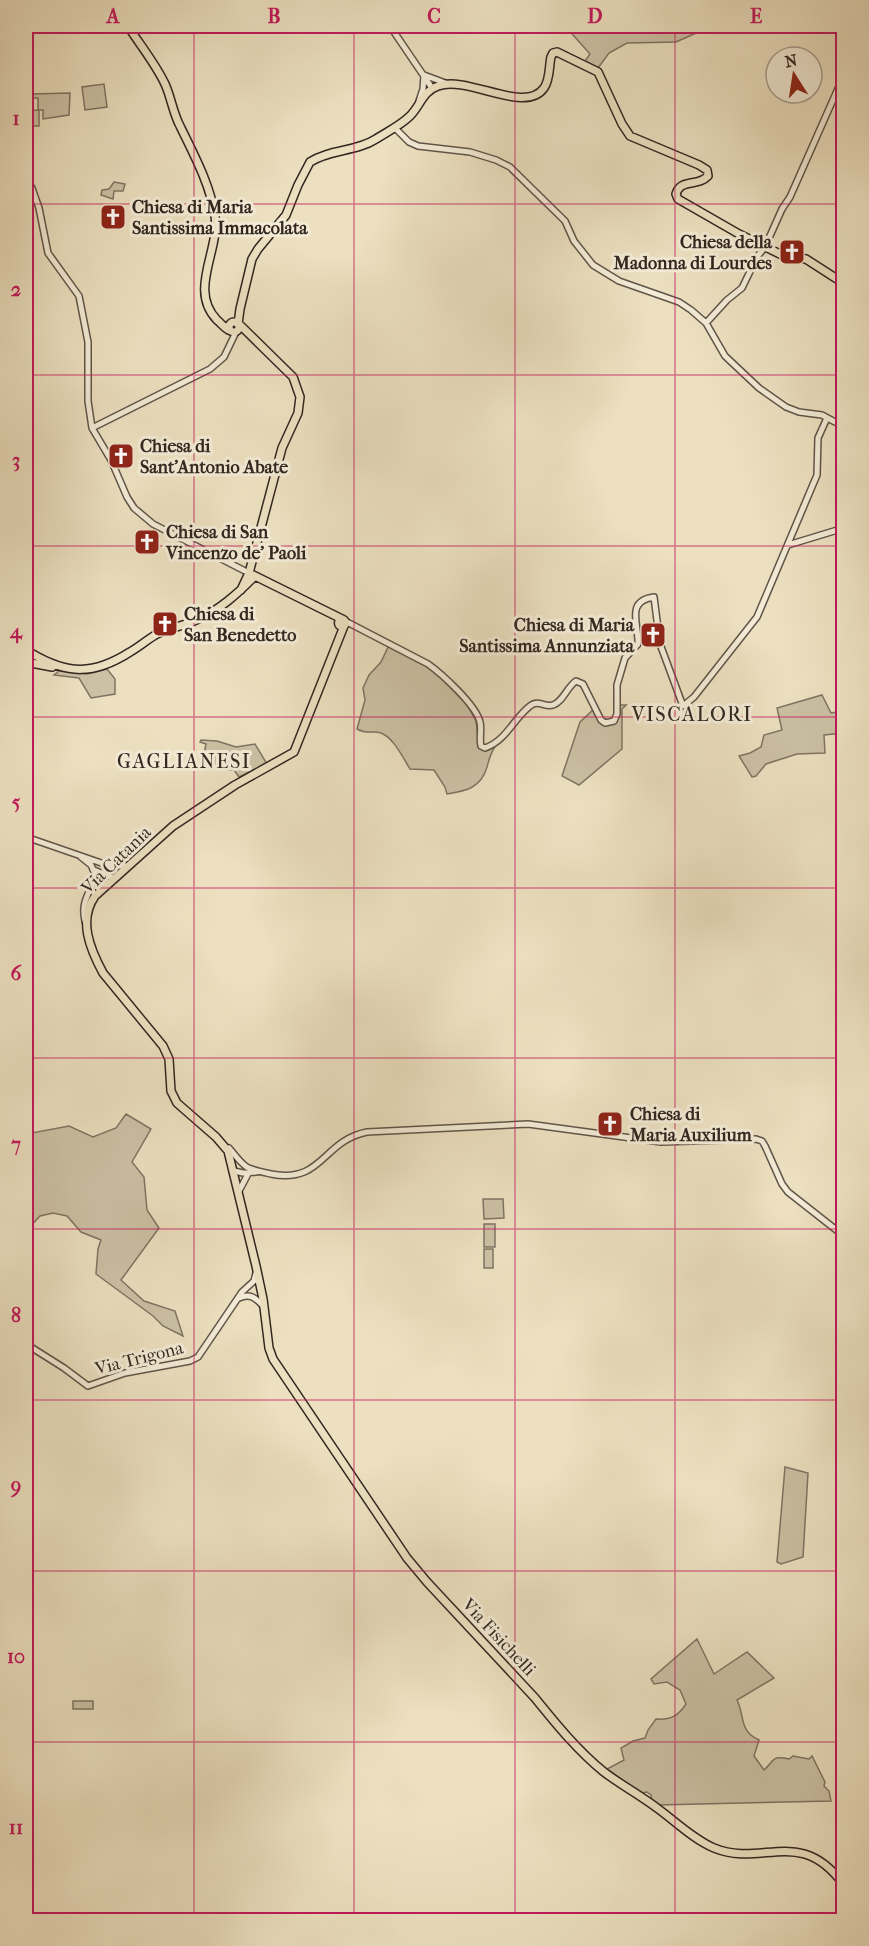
<svg xmlns="http://www.w3.org/2000/svg" width="869" height="1946" viewBox="0 0 869 1946" font-family="'IM FELL French Canon',serif">
  <rect width="100%" height="100%" fill="#ece0c0"/>
  <filter id="stains"><feTurbulence type="fractalNoise" baseFrequency=".00333" numOctaves="4"/><feColorMatrix values="0 0 0 0 .2 0 0 0 0 .09 0 0 0 0 .02 0 0 0 .5 -.17"/></filter>
  <radialGradient id="worn" r=".72"><stop offset=".6" stop-color="#630" stop-opacity="0"/><stop offset="1" stop-color="#630" stop-opacity=".3"/></radialGradient>
  <path fill="#ccc1a5" stroke="#7f7463" stroke-width="1.5" d="M565,26H712L676,42L627,43L609,53L598,68L585,61L590,54Z
    M104,84L107,107L85,110L82,87Z
    M70,93L69,115L43,119V110H39V126H26V111L38,110V98H31V94Z
    M114,182L125,184L123,191H114L113,199L101,195L102,190L109,189Z
    M389,645L432,668L466,703L476,721L479,748L487,750L496,745C491,752 489,759 487,767C481,788 466,791 447,794L445,787L434,770L410,769C403,758 394,738 381,733C372,730 368,735 357,729L365,700L363,688L369,675L381,662Z
    M107,669L115,679V694L91,698L79,678L54,675L59,671L87,674Z
    M822,695L831,713L843,711V733L824,735L825,753L797,754L766,764L756,776L752,777L739,756L750,753L761,747L764,735L782,730L777,708Z
    M619,705H626L622,709V749L579,785L562,776L580,722L593,710C595,717 601,725 610,725L618,718Z
    M201,740L217,741L236,747L255,744L267,764L239,777L234,770L205,768L203,758L206,744L200,742Z
    M126,1114L151,1129L132,1162L144,1177L147,1210L159,1228L121,1280L144,1301L175,1311L183,1336L163,1326L153,1316L96,1274L98,1249L101,1240L81,1232L67,1216L53,1213L40,1216L26,1231V1134L69,1126L93,1137L116,1128Z
    M483,1199H503L504,1218L484,1219Z
    M484,1224H495V1247H484Z
    M484,1249H493V1268H484Z
    M785,1467L808,1473L803,1557L781,1564L777,1562Z
    M697,1639L714,1674L747,1652L774,1678L737,1700C745,1717 739,1731 759,1740L754,1756L764,1770C775,1760 772,1755 789,1759L793,1756L809,1759L812,1756L825,1782L824,1786L829,1791L831,1801L657,1805L652,1801L651,1795L647,1792L641,1793L607,1769L624,1760L621,1748L633,1741L645,1738L648,1730L656,1719C671,1720 678,1716 686,1704L680,1690L667,1682L654,1684L651,1679Z
    M73,1701H93V1709H73Z"/>
  <g fill="none" stroke-linecap="round" stroke-linejoin="round">
    <g stroke="#605549" stroke-width="8">
      <path id="minor" d="M390,26L432,88
        M419,101L423,89L424,75L448,84
        M394,127L409,142L418,146L470,152L496,160L510,167L565,221L574,241L593,265L619,281L679,302L691,310L706,323L725,356L759,388L786,407L799,412L822,415L835,422L844,423
        M26,180L32,188L39,208L48,253L79,296L88,342V401L92,428L111,460L127,497L134,508L153,524L245,571
        M706,323L727,300L742,288L757,257L765,247L782,209L790,197L844,75
        M92,428L210,369L224,357L236,332
        M788,545L844,528
        M345,621L428,664C442,674 476,705 480,722C482,729 479,738 481,746L485,748C507,740 513,719 530,706C538,699 545,708 553,705C563,702 567,687 576,681L583,684L601,720L605,723L614,721L617,714V685L625,658L638,644C639,624 625,601 654,597L660,644L683,706L694,697L757,617L817,475L818,438L827,418
        M26,837L110,866H126
        M81,857L91,865L95,874C92,893 80,899 85,921
        M94,870L113,878
        M229,1148C246,1169 244,1168 271,1174C323,1184 322,1141 367,1132L528,1124L661,1142L756,1139L762,1141L765,1146L782,1184L788,1192L844,1236
        M234,1171L243,1173L256,1172
        M239,1191L248,1174
        M239,1298C250,1293 256,1298 263,1306
        M26,1344L64,1368L88,1386L125,1373L190,1361L198,1357L242,1292L254,1281L256,1273"/>
    </g>
    <g stroke="#322721" stroke-width="10">
      <path id="major" d="M128,26C140,45 155,63 165,84C171,97 173,113 180,126C194,155 210,184 215,216C220,251 188,290 217,320C222,324 225,329 231,331
        M229 327a5 5 0 1 1 10 0a5 5 0 1 1-10 0Z
        M238,324L240,309L252,259L258,249L286,215L298,185L310,162C330,149 356,152 376,139C387,132 401,125 410,116C420,106 423,91 438,86C468,75 525,115 544,88C550,80 549,66 551,57L553,53L557,52L598,72L622,124L630,136L699,165L707,170L708,176C698,187 681,178 676,194L678,199L739,234L782,255L806,259L837,279L844,280
        M239,324L293,377L300,397L298,413L282,448L249,573L241,590
        M253,575L344,620
        M338.5 623a3.5 3.5 0 1 1 7 0a3.5 3.5 0 1 1-7 0Z
        M344,626L294,752L235,785L173,826L95,896C78,920 90,949 103,973L163,1046L169,1059L171,1091L177,1103L216,1137L228,1151L256,1266L263,1299L269,1348L273,1359L407,1558L427,1582L535,1698C556,1724 578,1751 604,1772C621,1785 640,1795 657,1808C675,1821 693,1839 714,1848C763,1868 800,1825 844,1885
        M26,657L31,653C68,675 94,675 130,652C139,647 148,639 157,634C169,628 184,626 196,620C219,611 238,593 255,576
        M26,662L52,667"/>
    </g>
    <use href="#minor" stroke="#f3ebd6" stroke-width="5"/>
    <use href="#major" stroke="#ece0c0" stroke-width="7"/>
  </g>
  <path fill="none" stroke="#c2185b" stroke-width="1.5" stroke-opacity="0.55" d="M194,26V1920M354,26V1920M515,26V1920M675,26V1920M26,204H844M26,375H844M26,546H844M26,717H844M26,888H844M26,1058H844M26,1229H844M26,1400H844M26,1571H844M26,1742H844"/>
  <defs>
    <g id="church-square" transform="scale(1.35)"><rect x="-9" y="-9" width="18" height="18" rx="4" fill="#8f2418" stroke="#f3ebd6"/><path d="M-1.2-6h2.4v3.5h3.3v2.4h-3.3V6h-2.4V-.1h-3.3v-2.4h3.3Z" fill="#fff"/></g>
  </defs>
  <g fill-rule="evenodd">
    <use href="#church-square" x="113" y="217"/>
    <use href="#church-square" x="792" y="252"/>
    <use href="#church-square" x="121" y="456"/>
    <use href="#church-square" x="147" y="542"/>
    <use href="#church-square" x="165" y="624"/>
    <use href="#church-square" x="653" y="635"/>
    <use href="#church-square" x="610" y="1124"/>
  </g>
  <g text-anchor="middle" stroke-width="6" stroke-linejoin="round" paint-order="stroke">
    <g font-size="18" font-weight="bold" fill="#322721" stroke="#f3ebd6" text-anchor="start">
      <text x="132" y="213">Chiesa di Maria<tspan x="132" dy="21">Santissima Immacolata</tspan></text>
      <text x="772" y="248" text-anchor="end">Chiesa della<tspan x="772" dy="21">Madonna di Lourdes</tspan></text>
      <text x="140" y="452">Chiesa di<tspan x="140" dy="21">Sant'Antonio Abate</tspan></text>
      <text x="166" y="538">Chiesa di San<tspan x="166" dy="21">Vincenzo de' Paoli</tspan></text>
      <text x="184" y="620">Chiesa di<tspan x="184" dy="21">San Benedetto</tspan></text>
      <text x="634" y="631" text-anchor="end">Chiesa di Maria<tspan x="634" dy="21">Santissima Annunziata</tspan></text>
      <text x="630" y="1120">Chiesa di<tspan x="630" dy="21">Maria Auxilium</tspan></text>
    </g>
    <g font-size="18" fill="#322721" stroke="#f3ebd6">
      <text transform="translate(116 860) rotate(-44)" y="6">Via Catania</text>
      <text transform="translate(139 1358) rotate(-14)" y="6">Via Trigona</text>
      <text transform="translate(499 1637) rotate(47)" y="6">Via Fisichelli</text>
    </g>
    <g font-size="20" letter-spacing="1.5" fill="#322721" stroke="#f3ebd6">
      <text x="692" y="721">VISCALORI</text>
      <text x="184" y="768">GAGLIANESI</text>
    </g>
  </g>
  <rect width="869" height="1946" fill="none" stroke="#ece0c0" stroke-width="66"/>
  <g transform="translate(794 75) rotate(348)"><circle r="28" fill="#f3ebd6" stroke="#a69d8e" stroke-width="1.5"/>
  <path d="M0-4.5L10 22L0 15L-10 22Z" fill="#8f2418"/>
  <text y="-9" font-size="16" font-weight="bold" text-anchor="middle" fill="#322721">N</text>
  </g>
  <rect x="33" y="33" width="803" height="1880" fill="none" stroke="#c2185b" stroke-width="2"/>
  <g font-size="20" text-anchor="middle" font-weight="bold" fill="#c2185b">
    <text x="113" y="23">A</text>
    <text x="274" y="23">B</text>
    <text x="434" y="23">C</text>
    <text x="595" y="23">D</text>
    <text x="756" y="23">E</text>
    <text x="16" y="125">1</text>
    <text x="16" y="296">2</text>
    <text x="16" y="467">3</text>
    <text x="16" y="638">4</text>
    <text x="16" y="809">5</text>
    <text x="16" y="980">6</text>
    <text x="16" y="1151">7</text>
    <text x="16" y="1322">8</text>
    <text x="16" y="1493">9</text>
    <text x="16" y="1663">10</text>
    <text x="16" y="1834">11</text>
  </g>
  <rect width="100%" height="100%" filter="url(#stains)"/>
  <rect width="100%" height="100%" fill="url(#worn)"/>
</svg>
